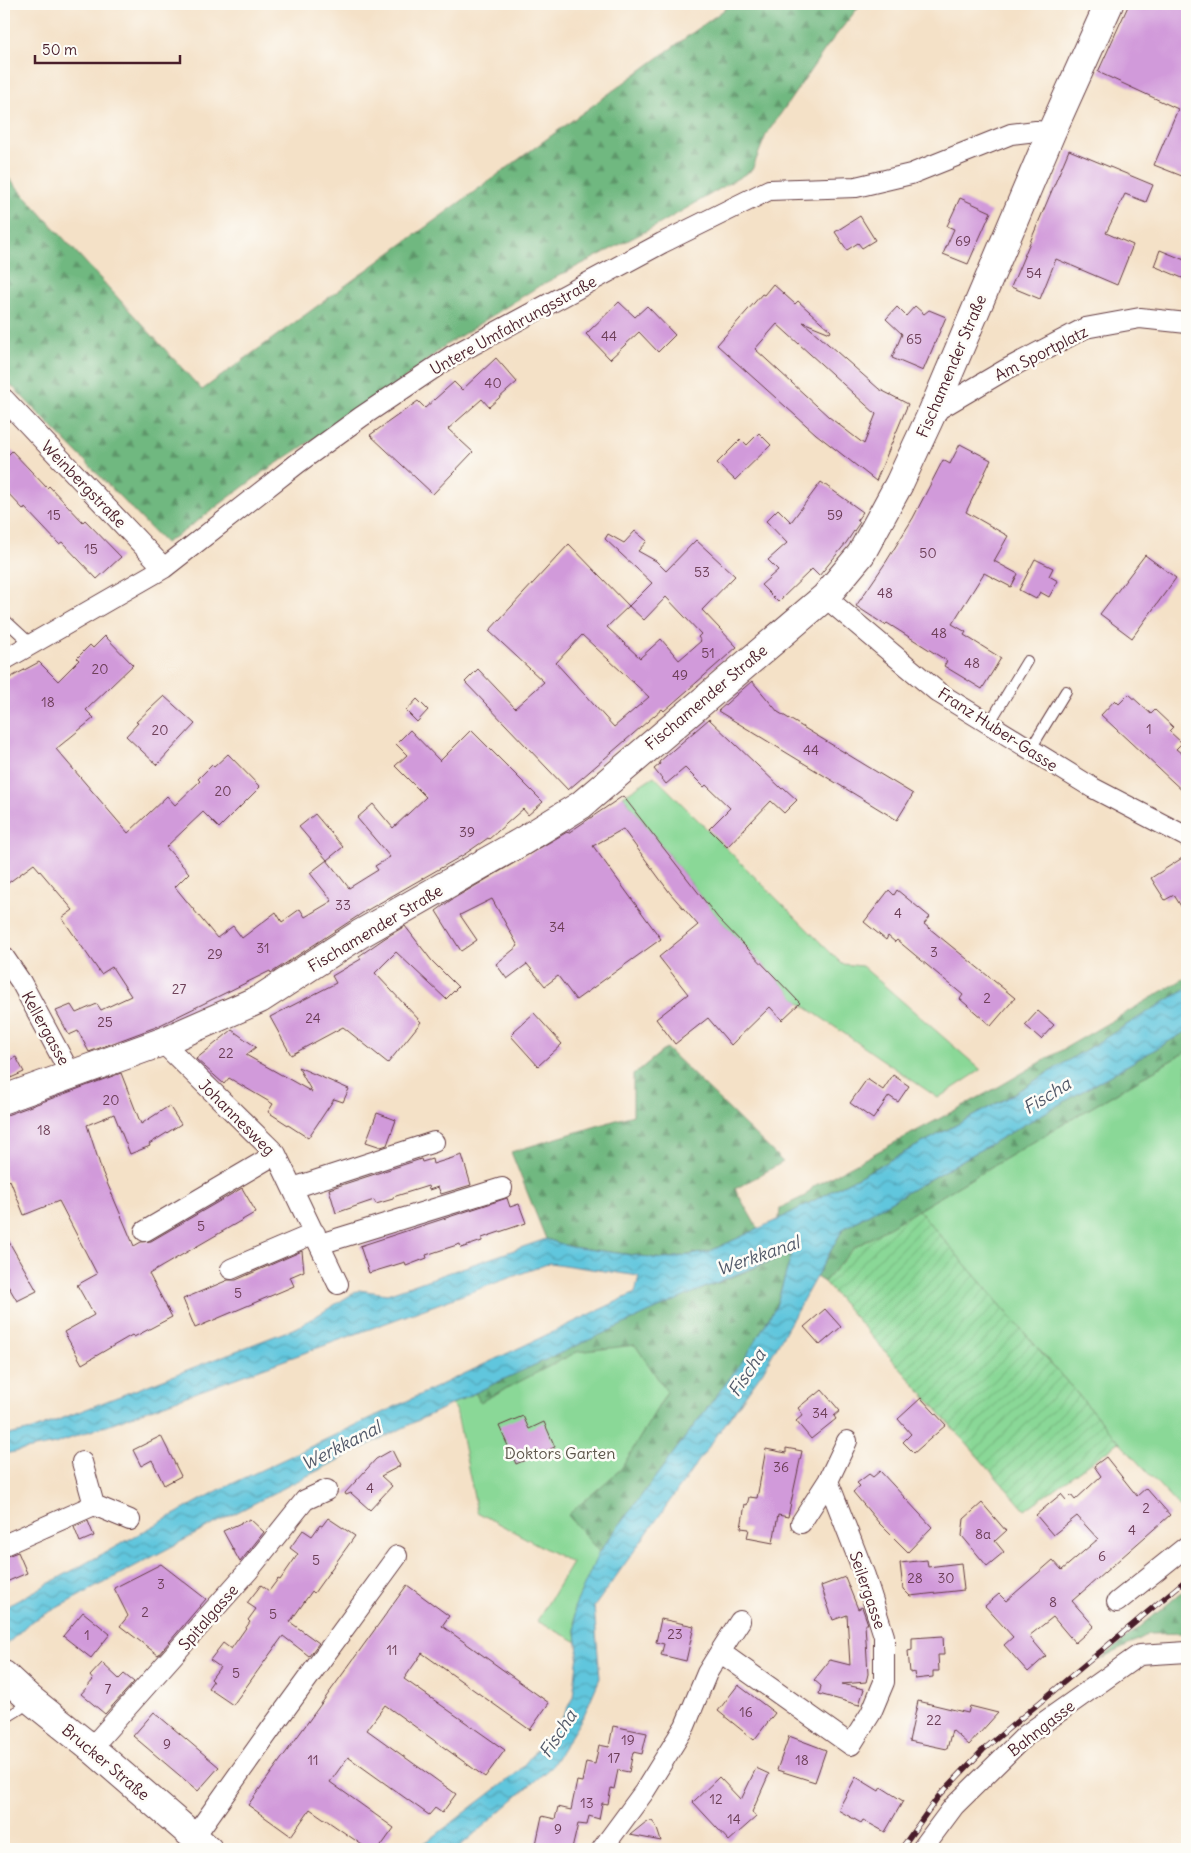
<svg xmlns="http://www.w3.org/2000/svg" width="1191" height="1853" viewBox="0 0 1191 1853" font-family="Delius,sans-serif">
  <defs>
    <pattern id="forest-firs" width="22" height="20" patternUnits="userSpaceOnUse" patternTransform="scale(1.25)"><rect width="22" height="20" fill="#6fb880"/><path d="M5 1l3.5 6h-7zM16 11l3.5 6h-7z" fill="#5d9569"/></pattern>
    <pattern id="garden-furrows" width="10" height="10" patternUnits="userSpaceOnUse" patternTransform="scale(1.25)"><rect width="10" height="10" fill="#8ad897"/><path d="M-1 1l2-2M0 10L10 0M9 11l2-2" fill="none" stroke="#79b982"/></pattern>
    <pattern id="water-waves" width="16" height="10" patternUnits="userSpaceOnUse" patternTransform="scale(1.25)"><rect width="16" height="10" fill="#60c6dd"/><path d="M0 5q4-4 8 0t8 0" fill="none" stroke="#51a0b3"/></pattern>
  </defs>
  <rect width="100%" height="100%" fill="#fdfcf7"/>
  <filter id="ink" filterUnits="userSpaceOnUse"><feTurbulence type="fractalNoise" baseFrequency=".02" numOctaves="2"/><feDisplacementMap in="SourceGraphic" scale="10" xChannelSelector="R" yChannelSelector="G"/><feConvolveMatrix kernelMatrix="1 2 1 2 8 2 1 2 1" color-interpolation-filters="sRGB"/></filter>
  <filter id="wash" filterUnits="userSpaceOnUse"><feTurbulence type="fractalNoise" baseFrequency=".0096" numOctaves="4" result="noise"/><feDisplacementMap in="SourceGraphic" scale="20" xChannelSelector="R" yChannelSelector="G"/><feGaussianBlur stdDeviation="1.12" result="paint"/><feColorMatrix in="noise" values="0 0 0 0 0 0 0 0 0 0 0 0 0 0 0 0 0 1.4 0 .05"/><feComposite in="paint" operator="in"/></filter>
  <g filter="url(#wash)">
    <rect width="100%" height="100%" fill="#f4e1c7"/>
    <path fill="#8ad897" stroke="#6a7c61" d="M654,776L842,964L862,966L981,1070L938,1098L800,1003L718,918L623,796Z
      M1187,1051V1515L1119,1442L918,1210Z
      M682,1297L776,1306L574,1608L577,1642L537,1621L572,1563L477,1512L457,1414L452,1404Z"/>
    <path fill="url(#forest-firs)" stroke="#5c6c56" d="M732,4H861L826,48L766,135L752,170L658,225L539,286L446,345L394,387L262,473L181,533L165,543L4,378V173L202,390Z
      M1187,977V988L1005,1099L779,1219L780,1208L805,1196L814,1186L1000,1086Z
      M1187,1031V1051L854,1248L824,1282L816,1277L843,1229Z
      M666,1048L783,1162L735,1189L758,1229L708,1252L664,1259L571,1247L546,1239L511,1152L633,1115V1075Z
      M792,1253L776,1306L747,1355L599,1552L568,1515L621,1469L667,1392L635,1345L577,1352L480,1402L475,1392L682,1297Z
      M1187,1588V1633L1149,1634L1100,1660Z"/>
    <path fill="url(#garden-furrows)" stroke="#6a7c61" d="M918,1210L1119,1442L1025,1510L824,1282L854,1248Z"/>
    <path fill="url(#water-waves)" stroke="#557284" d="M1187,988V1031L843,1229L763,1371L594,1607L600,1678L584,1715L552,1766L457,1849H415L432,1838L518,1772L561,1720L573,1697L578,1654L574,1608L599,1552L747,1355L776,1306L792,1253C714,1281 640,1317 565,1351C382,1434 205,1528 29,1623L4,1647V1608L219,1490L635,1293L639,1276L550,1263L55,1444L4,1454V1436L32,1430L298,1327L359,1290L387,1294L546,1239L571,1247L664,1259L708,1252L779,1219L1005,1099Z"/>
    <g id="blocks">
      <path fill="#d19ada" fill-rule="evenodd" d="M1129,4H1187V178L1154,165L1178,109L1098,72Z
        M1069,150L1153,185L1146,202L1125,194L1106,233L1133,245L1117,285L1056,259L1040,299L1011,287Z
        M960,198L991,212L968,264L943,254L954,229L947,226Z
        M860,216L875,240L862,248L858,243L847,250L835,232Z
        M1160,250L1187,261V280L1154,266Z
        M773,284L795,304L798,301L831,331L830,333L803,322L879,389L908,404L876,481L816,434L717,345L762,294L764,295ZM777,324L876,414L864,444L829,417L755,349Z
        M619,302L635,317L647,306L675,335L658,352L639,332L610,359L586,334Z
        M915,306L924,314L929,310L946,317L923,371L892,358L902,334L886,319L897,307L906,316Z
        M496,358L517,382L489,407L482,399L448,429L473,452L433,494L370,435L418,401L425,408L454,382L462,390Z
        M759,433L771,445L735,480L717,463L741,439L747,445Z
        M960,444L991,460L966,512L1008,536L994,561L1018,574L1011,587L984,573L952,624L966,632L964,635L1001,658L982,689L944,666L947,661L887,623L885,625L856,606L886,562L913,518L943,460L950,464Z
        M12,451L47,488L49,486L83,522L85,520L121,557L97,579L62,542L59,544L25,508L24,510L4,489V459Z
        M821,482L863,512L857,520L860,522L846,543L819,576L812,569L778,602L761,585L778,570L768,560L787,543L766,521L778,509L791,522Z
        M635,531L647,541L638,551L656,561L666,571L696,540L735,576L702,610L737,647L664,711L662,709L568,790L465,682L478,669L515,708L544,682L489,631L569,544L629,606L652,583L605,539L608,534L624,543ZM666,597L701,634L698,637L701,641L679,660L661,639L640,658L607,627L629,606L644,620ZM582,635L649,697L614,727L556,663Z
        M1145,555L1176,578L1132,638L1100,614Z
        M1035,559L1053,568L1049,576L1058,581L1049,597L1040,592L1036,599L1019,590Z
        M105,636L133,665L86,710L94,718L56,749L128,833L167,796L175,805L200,781L198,779L212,765L214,767L228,754L260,787L219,828L203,812L166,847L189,873L175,887L217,938L233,926L242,938L276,912L282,922L300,909L305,917L332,901L310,873L327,860L349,888L378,870L375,866L390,857L357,818L373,804L393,828L426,797L395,766L407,755L396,744L410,730L440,761L471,730L543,802L528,815L523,809L489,839L488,838L465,854L364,912L271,973L270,971L156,1027L89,1052L78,1031L69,1035L56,1011L71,1005L76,1013L97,1004L101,1010L131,996L112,967L101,974L62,918L73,910L34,864L4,886V681L39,662L58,681L79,660L77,658L90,645L93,648Z
        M752,681L778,712L913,794L897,820L718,711Z
        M1129,694L1151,714L1155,710L1173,727L1169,731L1182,743L1176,749L1187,758V795L1101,715L1115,700L1119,704Z
        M164,696L195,724L157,765L126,736L138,723L136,722Z
        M417,699L428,710L417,722L406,711Z
        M709,719L782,789L784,788L797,800L784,813L771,801L727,847L709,829L730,808L706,785L704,787L685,768L666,784L654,769L660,764L659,762Z
        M623,796L718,918L800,1003L782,1020L770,1007L731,1045L708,1018L675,1044L656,1019L688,994L659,957L698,925L670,893L623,829L593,846L661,939L576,1000L558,976L545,986L527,964L507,979L496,964L518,946L492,899L460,915L477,940L461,951L436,911L451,900L567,832L568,833Z
        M315,814L343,847L327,860L299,827Z
        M1187,855V916L1174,895L1165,900L1151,878Z
        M889,890L894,895L897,890L930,917L924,924L1015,998L991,1026L960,999L963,995L897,940L895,942L888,936L886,940L864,922Z
        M405,926L432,961L458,987L446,999L396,952L375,973L421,1022L388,1063L343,1027L291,1055L270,1017L336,983L332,976L361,959L359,956L385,938Z
        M1038,1011L1054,1025L1041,1039L1025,1025Z
        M534,1013L562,1044L538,1066L511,1036L515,1032L514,1031Z
        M232,1030L256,1047L246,1055L312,1092L298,1067L349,1089L343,1102L334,1099L308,1138L268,1112L273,1104L229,1078L224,1084L196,1059Z
        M16,1057L24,1072L4,1081V1063Z
        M121,1073L141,1124L169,1106L181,1124L149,1144L150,1146L130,1154L114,1114L87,1125L102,1171L134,1246L141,1242L151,1241L242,1188L256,1212L149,1274L172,1317L134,1337L132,1335L82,1364L64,1332L94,1315L77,1285L97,1274L59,1201L24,1215L10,1180L7,1181L4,1173V1116Z
        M893,1075L909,1086L898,1102L889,1096L873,1119L850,1103L867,1079L883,1090Z
        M377,1113L396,1120L387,1145L381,1147L366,1142Z
        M462,1155L471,1185L441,1194L438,1187L429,1190L428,1186L393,1197V1199L376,1204L374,1200L336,1213L329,1189L421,1159L422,1162L432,1159L433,1164Z
        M507,1198L510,1207L519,1204L526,1223L482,1238V1241L461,1248L460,1244L426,1255L427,1258L406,1266L405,1262L369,1273L360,1246Z
        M4,1233L37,1291L17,1301L4,1279Z
        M302,1251L304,1271L290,1277L294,1286L195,1328L183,1299L228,1280H236Z
        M825,1309L841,1327L820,1345L804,1327Z
        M822,1390L840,1411L834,1416L836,1419L811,1439L796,1421L803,1415L798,1408L815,1394L816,1395Z
        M921,1398L946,1425L914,1453L903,1442L911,1434L898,1419Z
        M523,1416L529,1429L544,1422L555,1447L516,1464L499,1426Z
        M161,1436L181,1476L164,1485L152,1460L141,1466L133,1450Z
        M786,1448L802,1451L788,1517L778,1515L773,1543L747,1538L749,1529L741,1528L745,1504L747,1505L749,1497L757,1498L766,1449L786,1453Z
        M392,1450L400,1466L381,1476L392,1486L370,1510L351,1493L346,1495L345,1493L376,1459Z
        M1106,1457L1137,1496L1146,1488L1170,1515L1072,1601L1094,1626L1075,1643L1053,1617L1029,1636L1046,1656L1028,1672L1004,1645L1013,1637L985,1606L999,1594L1006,1601L1053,1560L1062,1570L1098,1539L1077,1516L1053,1535L1036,1515L1061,1494L1066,1500L1071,1495L1075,1500L1101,1476L1094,1466Z
        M880,1471L932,1527L908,1552L879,1523L853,1492L860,1486L857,1483L869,1474L873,1477Z
        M982,1503L1006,1531L995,1541L1004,1552L987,1566L962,1536L964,1519Z
        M328,1518L355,1536L314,1593L312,1591L290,1622L319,1643L309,1656L283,1636L233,1705L208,1688L213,1681L211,1679L220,1667L210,1660L223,1643L231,1649L250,1622L248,1620L256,1609L247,1603L261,1585L269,1591L278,1579L280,1580L298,1554L290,1548L303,1530L312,1536L320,1525L322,1526Z
        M250,1519L264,1532L240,1562L223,1531Z
        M88,1521L94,1536L80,1542L74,1527Z
        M18,1552L27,1573L4,1583V1557Z
        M927,1560L928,1567L961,1563L964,1590L910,1596L903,1589L900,1563Z
        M161,1564L206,1599L158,1655L120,1626L128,1616L114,1588Z
        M845,1577L858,1609L862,1607L868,1624H865L868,1674L866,1682L842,1684L864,1689L859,1705L819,1694L821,1686L814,1680L830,1660L850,1665L847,1615L833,1620L821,1586Z
        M407,1585L449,1616L442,1626L549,1703L530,1730L422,1653L404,1679L505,1750L485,1777L385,1705L367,1730L456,1794L442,1813L435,1808L429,1815L348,1757L330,1782L394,1828L379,1849H368L310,1809L291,1836L248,1805Z
        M83,1612L110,1634L91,1658L63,1636Z
        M661,1619L694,1626L686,1661L661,1655L664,1644L656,1642Z
        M943,1636L944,1655H938L939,1671H933V1677L915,1679L914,1672L910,1673L908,1651L912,1650V1638Z
        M102,1663L119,1679L124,1674L134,1682L105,1714L81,1694L93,1680L90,1676Z
        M738,1685L775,1713L754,1740L718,1711Z
        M918,1701L968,1713L970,1706L998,1713L969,1745L952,1730L947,1749L909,1741Z
        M154,1712L219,1767L198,1791L133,1736Z
        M613,1726L647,1733L642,1754L633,1752L629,1772L618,1770L614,1789L611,1788L608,1804L602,1803L599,1819L589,1816L587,1825L578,1824L572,1849H535L542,1816L555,1819L558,1807L571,1810L577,1781L582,1782L586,1762L595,1764L599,1745L609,1747Z
        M789,1736L826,1750L815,1782L777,1770Z
        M756,1768L769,1774L752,1812L756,1817L729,1841L693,1802L719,1777L741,1800Z
        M856,1777L879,1791L881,1787L903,1801L885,1832L863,1820L861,1823L838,1810Z
        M652,1821L656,1826L661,1841L630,1835L646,1822Z"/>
    </g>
  </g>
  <g filter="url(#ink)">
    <use href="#blocks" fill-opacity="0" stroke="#643c42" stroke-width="1"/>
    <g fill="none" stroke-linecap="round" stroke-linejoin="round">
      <g stroke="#643c42" stroke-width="12">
        <path id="lane" d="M4,619L31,644
          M989,724L1027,661
          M1030,750L1066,691
          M4,1719L20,1709L29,1700"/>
      </g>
      <g stroke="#643c42" stroke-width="22">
        <path id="street" d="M4,399L164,568
          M932,413L1005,370L1085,328L1140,318L1187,323
          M825,597L939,693L1093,788L1187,837
          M4,660L164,568L298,463L361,417L452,356L662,243L769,190L856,187L911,174L1011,134L1036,131L1051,133
          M4,957L21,982L71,1075
          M162,1042L276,1154L338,1284
          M293,1188L434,1142
          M145,1231L276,1154
          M320,1244L502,1188
          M231,1269L315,1233
          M82,1462L94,1505
          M801,1523L828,1481
          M4,1545L94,1505L130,1520
          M1117,1602L1187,1546
          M720,1652L740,1621
          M91,1748L249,1570L305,1500L327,1490
          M194,1837L273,1726L397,1556
          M602,1849L644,1792L685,1726L707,1673L720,1652L851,1745L871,1713L884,1682V1636L865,1576L828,1481L847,1441
          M922,1849L954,1806L1026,1735L1139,1655L1187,1652"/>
      </g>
      <g stroke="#643c42" stroke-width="30">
        <path id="secondary" d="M4,1099L162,1042L260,999L360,934L521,842L581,805L825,597L861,554L899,484L932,413L1051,133L1109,4"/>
      </g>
      <g stroke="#643c42" stroke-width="30">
        <path id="primary" d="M4,1675L30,1699L91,1748L208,1849"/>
      </g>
      <use href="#lane" stroke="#fff" stroke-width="10"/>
      <use href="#street" stroke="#fff" stroke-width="20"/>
      <use href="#secondary" stroke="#fff" stroke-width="28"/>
      <use href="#primary" stroke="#fff" stroke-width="28"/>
      <g stroke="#4a1f2b" stroke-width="5.5">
        <path id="rail" d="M901,1849L938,1797L983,1750L1187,1579"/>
      </g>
      <use href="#rail" stroke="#fdfcf7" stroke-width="4" stroke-dasharray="11" stroke-linecap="butt"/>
    </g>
  </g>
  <g text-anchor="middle" stroke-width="5" stroke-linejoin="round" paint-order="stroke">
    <g font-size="14" fill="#6c3e57">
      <text x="963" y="246">69</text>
      <text x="1034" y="278">54</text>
      <text x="609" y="341">44</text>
      <text x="914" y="344">65</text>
      <text x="493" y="388">40</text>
      <text x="54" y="520">15</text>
      <text x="835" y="520">59</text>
      <text x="91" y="554">15</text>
      <text x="928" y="558">50</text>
      <text x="702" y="577">53</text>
      <text x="885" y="598">48</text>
      <text x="939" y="638">48</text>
      <text x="708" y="658">51</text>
      <text x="972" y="668">48</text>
      <text x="100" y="674">20</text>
      <text x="680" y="680">49</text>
      <text x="48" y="707">18</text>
      <text x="1149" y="734">1</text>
      <text x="160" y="735">20</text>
      <text x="811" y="755">44</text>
      <text x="223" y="796">20</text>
      <text x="467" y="837">39</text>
      <text x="343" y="910">33</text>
      <text x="898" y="918">4</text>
      <text x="557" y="932">34</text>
      <text x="263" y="953">31</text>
      <text x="934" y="957">3</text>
      <text x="215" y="959">29</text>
      <text x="179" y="994">27</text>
      <text x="987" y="1003">2</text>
      <text x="313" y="1023">24</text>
      <text x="105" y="1027">25</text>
      <text x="226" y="1058">22</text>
      <text x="111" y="1105">20</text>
      <text x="44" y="1135">18</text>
      <text x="201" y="1231">5</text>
      <text x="238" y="1298">5</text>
      <text x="820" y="1418">34</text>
      <text x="781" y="1472">36</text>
      <text x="370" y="1493">4</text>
      <text x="1146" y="1513">2</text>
      <text x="1132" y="1535">4</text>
      <text x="983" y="1539">8a</text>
      <text x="1102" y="1561">6</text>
      <text x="316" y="1565">5</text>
      <text x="915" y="1583">28</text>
      <text x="946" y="1583">30</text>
      <text x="161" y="1589">3</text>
      <text x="1053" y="1607">8</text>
      <text x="145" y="1617">2</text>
      <text x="273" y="1619">5</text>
      <text x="675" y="1639">23</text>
      <text x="87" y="1640">1</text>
      <text x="392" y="1655">11</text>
      <text x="236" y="1678">5</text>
      <text x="108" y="1694">7</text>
      <text x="746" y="1717">16</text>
      <text x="934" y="1725">22</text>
      <text x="628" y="1745">19</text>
      <text x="167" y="1749">9</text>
      <text x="614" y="1763">17</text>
      <text x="313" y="1765">11</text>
      <text x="802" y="1765">18</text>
      <text x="716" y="1804">12</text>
      <text x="587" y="1808">13</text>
      <text x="734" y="1824">14</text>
      <text x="558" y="1834">9</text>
    </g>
    <g font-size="16" fill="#4a1f2b" stroke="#fdfcf7">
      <text transform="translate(513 325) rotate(-29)" y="6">Untere Umfahrungsstraße</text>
      <text transform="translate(1041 353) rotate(-27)" y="6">Am Sportplatz</text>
      <text transform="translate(951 366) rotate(-67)" y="6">Fischamender Straße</text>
      <text transform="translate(84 484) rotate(46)" y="6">Weinbergstraße</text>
      <text transform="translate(706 697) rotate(-40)" y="6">Fischamender Straße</text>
      <text transform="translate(998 729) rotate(33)" y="6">Franz Huber-Gasse</text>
      <text transform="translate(375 928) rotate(-31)" y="6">Fischamender Straße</text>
      <text transform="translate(46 1028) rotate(61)" y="6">Kellergasse</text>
      <text transform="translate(237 1117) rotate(45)" y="6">Johannesweg</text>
      <text transform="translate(868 1590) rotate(71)" y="6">Seilergasse</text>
      <text transform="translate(208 1617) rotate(-49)" y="6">Spitalgasse</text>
      <text transform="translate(1041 1728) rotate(-38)" y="6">Bahngasse</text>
      <text transform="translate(106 1762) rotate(40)" y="6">Brucker Straße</text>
    </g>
    <g font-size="16" fill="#5d564b" stroke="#fdfcf7">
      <text x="560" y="1459">Doktors Garten</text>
    </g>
    <g font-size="18" font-style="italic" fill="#525969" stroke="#fdfcf7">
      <text transform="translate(1047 1096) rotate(-32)" y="6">Fischa</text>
      <text transform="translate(758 1256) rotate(-19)" y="6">Werkkanal</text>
      <text transform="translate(747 1373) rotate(-57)" y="6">Fischa</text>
      <text transform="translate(341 1446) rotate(-27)" y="6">Werkkanal</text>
      <text transform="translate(558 1734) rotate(-57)" y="6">Fischa</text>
    </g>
  </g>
  <rect width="1191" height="1853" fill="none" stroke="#fdfcf7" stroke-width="20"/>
  <path d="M35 55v8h145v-8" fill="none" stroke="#4a1f2b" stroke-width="2.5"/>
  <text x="42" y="55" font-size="15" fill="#4a1f2b" stroke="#fdfcf7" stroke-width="4" paint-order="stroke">50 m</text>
</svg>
